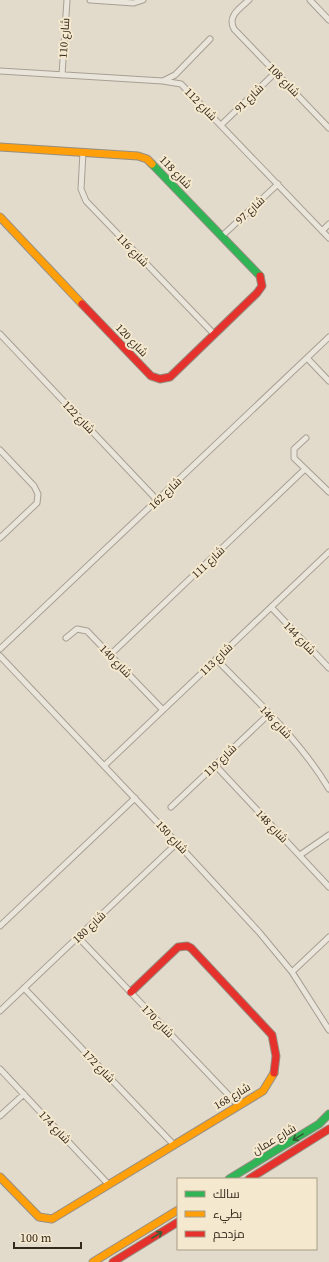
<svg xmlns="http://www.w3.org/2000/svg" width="329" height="1262" viewBox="0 0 329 1262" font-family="'Source Serif 4',Cairo,serif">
  <rect width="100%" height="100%" fill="#e2daca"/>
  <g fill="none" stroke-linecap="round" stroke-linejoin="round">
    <g stroke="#a79f94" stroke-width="7">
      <path id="street" d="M90,0L134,3L143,0
        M249,0C240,8 227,16 234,29L329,128
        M310,0L329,20
        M0,71L163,81L181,84L329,238
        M62,75L67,0
        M163,81L175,75L210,39
        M221,125L276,72
        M83,152L81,189L86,201L214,334
        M322,231L329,224
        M222,236L278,184
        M0,334L157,500
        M307,358L329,381
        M306,438L294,449V458L329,492
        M0,450L34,486L38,494L37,503L0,538
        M271,607L329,668
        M66,638L77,629L87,631L163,710
        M0,649L329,337
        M110,655L305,469
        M0,656L177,843L259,932L292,972L329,1030
        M216,659C256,700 300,740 329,789
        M215,765L329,887
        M104,766L329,552
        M171,807L269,714
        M300,855L329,835
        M0,926L135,798
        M78,937L238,1105
        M292,972L329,937
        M24,988L174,1145
        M0,1011L177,843
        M0,1069L109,1185
        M0,1116L24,1094"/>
    </g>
    <g stroke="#968e83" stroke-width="9">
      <path id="fast" d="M152,164L260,276
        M229,1179L319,1124L329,1114"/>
    </g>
    <g stroke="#968e83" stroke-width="9">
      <path id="slow" d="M0,147L138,156L147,159L152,164
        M0,217L82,304
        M0,1177L39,1217L52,1219L263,1091L274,1073
        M93,1262L178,1210"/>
    </g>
    <g stroke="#968e83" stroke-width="9">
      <path id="jam" d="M82,304L151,376L160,379L170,377L257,293L262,286L260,276
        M131,992L178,947L187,946L191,948L272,1035L276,1056L274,1073
        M249,1179L329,1129
        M113,1262L178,1222"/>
    </g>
    <use href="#street" stroke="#eae5db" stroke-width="5"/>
    <use href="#fast" stroke="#30b455" stroke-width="7"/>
    <use href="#slow" stroke="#ff9f0a" stroke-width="7"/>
    <use href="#jam" stroke="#e5322d" stroke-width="7"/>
  </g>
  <defs><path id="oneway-shaft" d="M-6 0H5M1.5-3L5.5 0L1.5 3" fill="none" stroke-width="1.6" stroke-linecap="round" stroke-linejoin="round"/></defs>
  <g stroke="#325f33">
    <use href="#oneway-shaft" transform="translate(298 1137) rotate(149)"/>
    <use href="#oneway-shaft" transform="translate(157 1235) rotate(-31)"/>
  </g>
  <g text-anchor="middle" stroke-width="4" stroke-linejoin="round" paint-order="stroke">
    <g font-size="11" fill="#34271c" stroke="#f4e9ce">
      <text transform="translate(64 38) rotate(-86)" y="4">شارع 110</text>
      <text transform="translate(284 80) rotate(46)" y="4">شارع 108</text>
      <text transform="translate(249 98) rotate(-44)" y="4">شارع 91</text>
      <text transform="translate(201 104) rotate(46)" y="4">شارع 112</text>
      <text transform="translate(176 172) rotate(46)" y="4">شارع 118</text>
      <text transform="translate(250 210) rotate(-43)" y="4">شارع 97</text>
      <text transform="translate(133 250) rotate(46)" y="4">شارع 116</text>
      <text transform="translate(132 340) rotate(46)" y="4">شارع 120</text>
      <text transform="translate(79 417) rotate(46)" y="4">شارع 122</text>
      <text transform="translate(165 493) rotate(-44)" y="4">شارع 162</text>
      <text transform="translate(208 562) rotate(-43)" y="4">شارع 111</text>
      <text transform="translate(300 638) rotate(46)" y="4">شارع 144</text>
      <text transform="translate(216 659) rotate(-44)" y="4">شارع 113</text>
      <text transform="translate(116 661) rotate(46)" y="4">شارع 140</text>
      <text transform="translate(276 722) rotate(47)" y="4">شارع 146</text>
      <text transform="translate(220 760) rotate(-44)" y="4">شارع 119</text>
      <text transform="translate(272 826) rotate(47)" y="4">شارع 148</text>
      <text transform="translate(172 837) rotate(47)" y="4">شارع 150</text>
      <text transform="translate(89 927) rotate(-43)" y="4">شارع 180</text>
      <text transform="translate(158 1021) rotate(46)" y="4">شارع 170</text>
      <text transform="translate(99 1066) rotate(46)" y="4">شارع 172</text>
      <text transform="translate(232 1096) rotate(-31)" y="4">شارع 168</text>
      <text transform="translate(55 1127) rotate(47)" y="4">شارع 174</text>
      <text transform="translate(274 1139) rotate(-31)" y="4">شارع عمان</text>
    </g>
  </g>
  <rect x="177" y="1178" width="140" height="72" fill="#f4e9ce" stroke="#a79b87"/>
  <rect x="185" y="1191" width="20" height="6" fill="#30b455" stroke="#a79b87"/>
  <text x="213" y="1198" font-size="12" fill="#34271c">سالك</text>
  <rect x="185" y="1211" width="20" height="6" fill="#ff9f0a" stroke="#a79b87"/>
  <text x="213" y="1218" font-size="12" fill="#34271c">بطيء</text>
  <rect x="185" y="1231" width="20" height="6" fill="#e5322d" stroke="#a79b87"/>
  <text x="213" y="1238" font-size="12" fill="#34271c">مزدحم</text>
  <path d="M14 1242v6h67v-6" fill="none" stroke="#34271c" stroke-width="2"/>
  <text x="20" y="1242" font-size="12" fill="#34271c" stroke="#f4e9ce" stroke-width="3" paint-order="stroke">100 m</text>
</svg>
